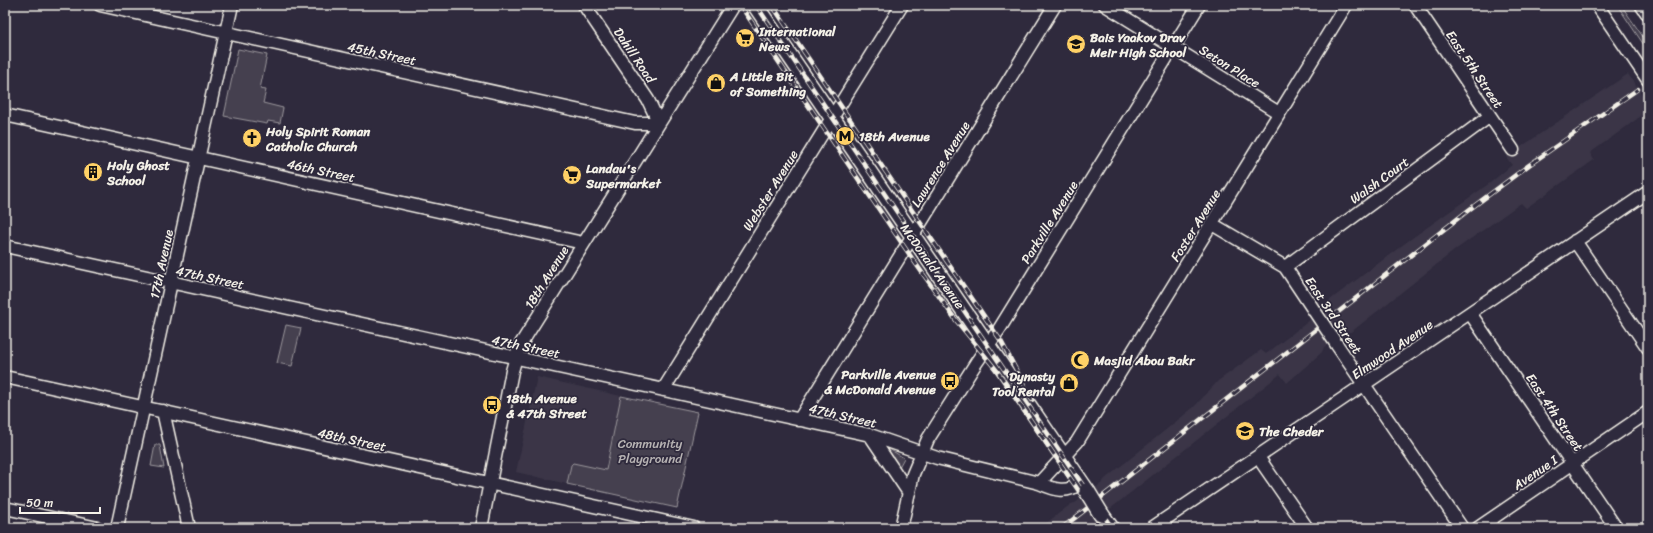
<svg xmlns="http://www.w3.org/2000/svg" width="1653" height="533" viewBox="0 0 1653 533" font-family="Sriracha,sans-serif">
  <rect width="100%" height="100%" fill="#2f2a3d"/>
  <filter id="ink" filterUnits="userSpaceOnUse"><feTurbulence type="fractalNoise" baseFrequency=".025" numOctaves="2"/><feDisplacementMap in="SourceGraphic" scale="8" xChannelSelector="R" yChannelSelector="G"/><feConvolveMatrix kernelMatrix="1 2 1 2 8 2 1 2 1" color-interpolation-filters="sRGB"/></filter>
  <g filter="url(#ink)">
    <path fill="#3b3647" d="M1628,74L1648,104V111L1590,153L1594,160L1526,208L1521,203L1455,250L1351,332L1344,333L1324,347L1322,352L1287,383L1280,374L1086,528H1040L1071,504L1075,503L1102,483L1105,479L1194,407L1218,381L1261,350L1266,354L1327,307L1326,303L1408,241L1490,183L1512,165L1506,157Z
      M537,377L621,396L606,470L571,465L567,484L516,472Z"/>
    <path fill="#454050" stroke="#9c989c" d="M1617,5H1621L1648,44V51Z
      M238,49L267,55L260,89L266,90L263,103L283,108L280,123L268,121L267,124L224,116Z
      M286,325L301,328L292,366L277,363Z
      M621,396L698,412L677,508L567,484L571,465L573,463L606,470Z
      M155,445H160L164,468L151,466Z
      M889,449L904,458L899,467L887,450Z"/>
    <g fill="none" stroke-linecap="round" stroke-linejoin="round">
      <g stroke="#f4f1e8" stroke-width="15">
        <path id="minor" d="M100,5L635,123H659L648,100L584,5
          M1105,5L1279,113
          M1415,5L1513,150
          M1597,5L1648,80
          M5,115L583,243
          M1212,224L1285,267L1315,312
          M1575,241L1648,348
          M5,246L870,435L937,458L1039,483C1055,490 1066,494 1081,483
          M1285,267L1490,116
          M1470,313L1616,528
          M1337,345L1462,528
          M5,377L694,528
          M663,390L902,5
          M163,411L189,528
          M799,420L1055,5
          M870,435L909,493
          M1258,457L1307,528
          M1039,483L1077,442L1346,5
          M5,508L98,528
          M117,528L232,5
          M481,528L512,371L519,347L733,5
          M901,528L913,474L928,439L976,363L1000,328L1199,5
          M1152,528L1648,192
          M1478,528L1648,412"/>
      </g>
      <g stroke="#f4f1e8" stroke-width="18">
        <path id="major" d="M755,5L1087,491
          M1643,5L1648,12
          M1101,514L1111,528"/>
      </g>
      <use href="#minor" stroke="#2f2a3d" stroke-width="12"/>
      <use href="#major" stroke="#2f2a3d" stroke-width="15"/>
      <g stroke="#f4f1e8" stroke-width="4.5">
        <path id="rail" d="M740,5L916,264L955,319L998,372L1104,528
          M756,5L1112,528
          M772,5L984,316L1001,341L1032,400
          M1062,528L1470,209L1529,165L1638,89"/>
      </g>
      <use href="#rail" stroke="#2f2a3d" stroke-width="3" stroke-dasharray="9" stroke-linecap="butt"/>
      <g stroke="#f4f1e8" stroke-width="15" stroke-linecap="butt">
        <path id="minor-bridge" d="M1315,312L1337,345"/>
      </g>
      <g stroke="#f4f1e8" stroke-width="18" stroke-linecap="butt">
        <path id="major-bridge" d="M1087,491L1101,514"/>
      </g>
      <use href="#minor-bridge" stroke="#2f2a3d" stroke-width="12"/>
      <use href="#major-bridge" stroke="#2f2a3d" stroke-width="15"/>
    </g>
  </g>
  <defs>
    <g id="supermarket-disc" transform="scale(1)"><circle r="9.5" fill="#ffd166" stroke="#2f2a3d"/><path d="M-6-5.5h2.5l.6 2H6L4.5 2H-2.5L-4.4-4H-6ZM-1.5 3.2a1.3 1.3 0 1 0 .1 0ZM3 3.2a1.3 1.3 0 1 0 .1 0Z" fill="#111"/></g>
    <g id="school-disc" transform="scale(1)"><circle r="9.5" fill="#ffd166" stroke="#2f2a3d"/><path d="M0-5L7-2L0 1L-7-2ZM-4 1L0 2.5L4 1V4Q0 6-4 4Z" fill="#111"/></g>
    <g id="shop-disc" transform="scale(1)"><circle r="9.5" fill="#ffd166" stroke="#2f2a3d"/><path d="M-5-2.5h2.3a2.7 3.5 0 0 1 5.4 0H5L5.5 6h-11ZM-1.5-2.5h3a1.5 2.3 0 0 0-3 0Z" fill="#111"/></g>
    <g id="metro-disc" transform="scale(1)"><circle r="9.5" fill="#ffd166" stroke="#2f2a3d"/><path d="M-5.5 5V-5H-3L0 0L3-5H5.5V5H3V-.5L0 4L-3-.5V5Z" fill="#111"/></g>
    <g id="church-disc" transform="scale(1)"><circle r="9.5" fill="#ffd166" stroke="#2f2a3d"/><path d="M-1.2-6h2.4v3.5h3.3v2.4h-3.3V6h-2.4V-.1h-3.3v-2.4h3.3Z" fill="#111"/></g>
    <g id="building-disc" transform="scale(1)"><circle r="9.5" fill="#ffd166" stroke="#2f2a3d"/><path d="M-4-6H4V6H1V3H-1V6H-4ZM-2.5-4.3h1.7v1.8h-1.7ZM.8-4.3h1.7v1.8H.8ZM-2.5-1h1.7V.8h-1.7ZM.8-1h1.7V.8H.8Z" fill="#111"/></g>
    <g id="mosque-disc" transform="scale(1)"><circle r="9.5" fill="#ffd166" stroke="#2f2a3d"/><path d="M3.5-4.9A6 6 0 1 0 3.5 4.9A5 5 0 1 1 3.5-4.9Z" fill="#111"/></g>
    <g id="bus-disc" transform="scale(1)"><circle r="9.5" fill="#ffd166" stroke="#2f2a3d"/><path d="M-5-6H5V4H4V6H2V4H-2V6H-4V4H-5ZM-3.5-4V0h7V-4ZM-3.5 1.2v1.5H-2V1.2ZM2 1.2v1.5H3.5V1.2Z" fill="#111"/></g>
  </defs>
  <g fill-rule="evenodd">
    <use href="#supermarket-disc" x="745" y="38"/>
    <use href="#school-disc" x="1076" y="44"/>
    <use href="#shop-disc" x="716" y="83"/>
    <use href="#metro-disc" x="845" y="136"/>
    <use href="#church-disc" x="252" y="138"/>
    <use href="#building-disc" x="93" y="172"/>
    <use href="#supermarket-disc" x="572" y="175"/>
    <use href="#mosque-disc" x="1080" y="360"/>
    <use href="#bus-disc" x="950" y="381"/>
    <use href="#shop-disc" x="1069" y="383"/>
    <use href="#bus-disc" x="492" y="405"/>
    <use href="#school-disc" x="1245" y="431"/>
  </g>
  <g text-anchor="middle" stroke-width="3.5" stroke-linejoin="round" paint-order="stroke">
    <g font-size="13" font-weight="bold" fill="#f4f1e8" stroke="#2f2a3d" text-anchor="start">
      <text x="759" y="36">International<tspan x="759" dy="15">News</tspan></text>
      <text x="1090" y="42">Bais Yaakov Drav<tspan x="1090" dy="15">Meir High School</tspan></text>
      <text x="730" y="81">A Little Bit<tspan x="730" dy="15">of Something</tspan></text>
      <text x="266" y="136">Holy Spirit Roman<tspan x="266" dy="15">Catholic Church</tspan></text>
      <text x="859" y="141">18th Avenue</text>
      <text x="107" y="170">Holy Ghost<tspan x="107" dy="15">School</tspan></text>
      <text x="586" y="173">Landau's<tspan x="586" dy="15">Supermarket</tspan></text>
      <text x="1094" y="365">Masjid Abou Bakr</text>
      <text x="936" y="379" text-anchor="end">Parkville Avenue<tspan x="936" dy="15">&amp; McDonald Avenue</tspan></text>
      <text x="1055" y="381" text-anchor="end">Dynasty<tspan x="1055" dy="15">Tool Rental</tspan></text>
      <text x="506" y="403">18th Avenue<tspan x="506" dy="15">&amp; 47th Street</tspan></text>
      <text x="1259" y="436">The Cheder</text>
    </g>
    <g font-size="13" fill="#f4f1e8" stroke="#2f2a3d">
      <text transform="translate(382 53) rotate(12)" y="5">45th Street</text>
      <text transform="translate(635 55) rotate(56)" y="5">Dahill Road</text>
      <text transform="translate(1230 66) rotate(32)" y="5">Seton Place</text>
      <text transform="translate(1475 69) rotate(56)" y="5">East 5th Street</text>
      <text transform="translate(940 164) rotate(-58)" y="5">Lawrence Avenue</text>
      <text transform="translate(321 170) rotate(12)" y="5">46th Street</text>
      <text transform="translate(1379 180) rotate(-36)" y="5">Walsh Court</text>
      <text transform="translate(770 190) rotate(-58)" y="5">Webster Avenue</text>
      <text transform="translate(1049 222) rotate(-58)" y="5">Parkville Avenue</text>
      <text transform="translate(1195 225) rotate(-58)" y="5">Foster Avenue</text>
      <text transform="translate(161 264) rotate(-78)" y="5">17th Avenue</text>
      <text transform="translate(933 266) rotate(55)" y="5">McDonald Avenue</text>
      <text transform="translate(210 277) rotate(12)" y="5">47th Street</text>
      <text transform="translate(546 277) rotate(-58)" y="5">18th Avenue</text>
      <text transform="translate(1334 315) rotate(56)" y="5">East 3rd Street</text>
      <text transform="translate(526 346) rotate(12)" y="5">47th Street</text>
      <text transform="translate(1392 349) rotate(-34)" y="5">Elmwood Avenue</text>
      <text transform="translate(1555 412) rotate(56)" y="5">East 4th Street</text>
      <text transform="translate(843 415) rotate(13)" y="5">47th Street</text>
      <text transform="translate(352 439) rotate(12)" y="5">48th Street</text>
      <text transform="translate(1535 472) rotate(-34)" y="5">Avenue I</text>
    </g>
    <g font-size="13" fill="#b7b3b3" stroke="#2f2a3d">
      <text x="650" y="448">Community<tspan x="650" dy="15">Playground</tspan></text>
    </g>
  </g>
  <rect width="1653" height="533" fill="none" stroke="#2f2a3d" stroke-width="20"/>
  <rect x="10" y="10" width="1633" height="513" fill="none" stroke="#f4f1e8" stroke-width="1.5" filter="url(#ink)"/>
  <path d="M20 507v6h80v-6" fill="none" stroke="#f4f1e8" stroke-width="2"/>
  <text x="26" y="507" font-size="12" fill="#f4f1e8" stroke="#2f2a3d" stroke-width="3" paint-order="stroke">50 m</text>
</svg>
